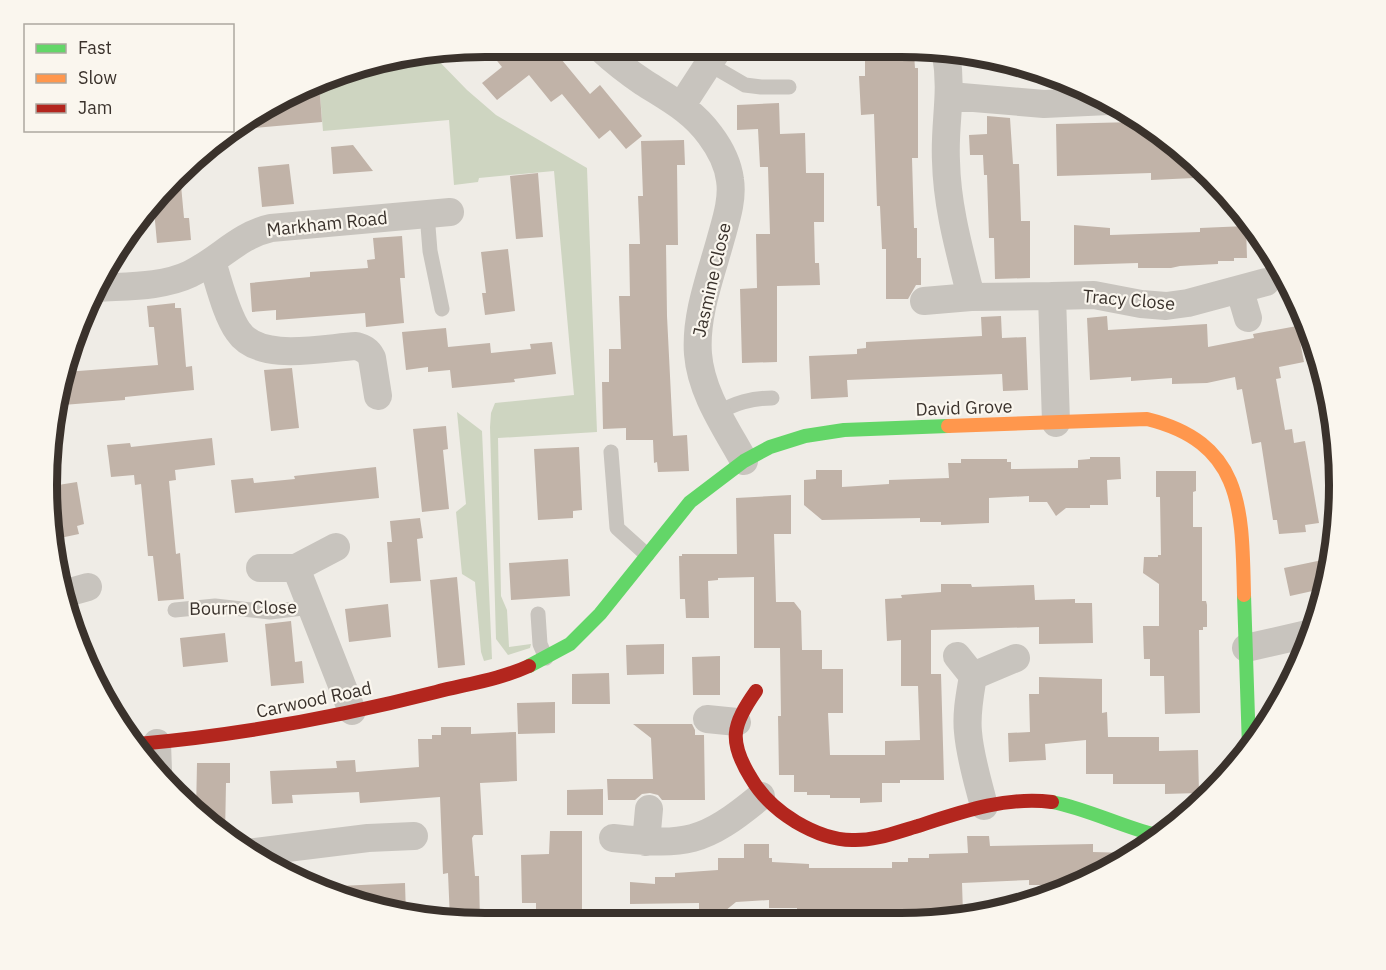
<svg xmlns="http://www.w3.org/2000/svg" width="1386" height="970" viewBox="0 0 1386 970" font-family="'IBM Plex Sans',sans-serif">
  <rect width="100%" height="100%" fill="#efece6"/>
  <path fill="#ced5c1" d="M432,54L467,90L496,115L587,168L597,432L498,438L501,596L507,610L509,647L531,644L530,648L508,655L496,639L490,427L491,413L495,403L574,395L554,171L479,178L478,182L454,185L449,120L323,131L320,95L316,87L371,62Z
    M1300,305L1306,318L1331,400L1339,491Z
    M457,412L482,431L492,659L484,661L481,652L475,582L462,574L456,512L466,504Z"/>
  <path fill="#c1b3a8" d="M485,46L552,48L590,94L600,85L642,136L626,149L610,130L599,139L562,94L551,102L529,75L497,100L482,83L502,67Z
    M865,53L914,54L915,68H918V158H912L914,228H917V258H921V285H916L908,299H886V249H882L880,206H877L874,114L861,115L859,76H865Z
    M320,95L322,122L232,130L242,120L293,97Z
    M779,103L780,134L805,133L806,173H824V222H814L815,263H819L820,285L777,286V362L742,363L740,289L757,288L756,234H770L768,167H760L758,129L737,130V105Z
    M987,116L1010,118L1013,164H1019L1021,221H1030V278L995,279L994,238H989L987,175H984L983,155H970L969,135L987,134Z
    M1134,122V130H1152L1193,161L1194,178L1151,180V173L1057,176L1056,124Z
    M684,140L685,165H677L678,245H666L667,316L673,436L687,435L689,471L658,472L657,462L654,463L653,440H626V428L603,429L602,382H609V349H621L619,296H630L629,244H640L638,196H643L641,141Z
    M353,145L373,171L333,174L331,147Z
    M289,164L294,204L262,207L258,167Z
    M538,173L543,237L516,239L510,176Z
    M180,174L184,218H189L191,240L157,243L153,199Z
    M1074,225L1110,228V235L1200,232V228L1246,226L1247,258H1234V261H1218V264L1180,266L1171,268H1138V263L1074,265Z
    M402,236L405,278H400L404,323L366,327L365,313L276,320V310L252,312L250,283L310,277V272L368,268L367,260L375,259L373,238Z
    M508,249L515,311L485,315L482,293H486L481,252Z
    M175,303V308H181L186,367L192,366L194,390L125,397V400L63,405L61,386L65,372L158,365L154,327H149L147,306Z
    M1001,316L1002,338L1026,337L1028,390L1003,391L1002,374L847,380L848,397L811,399L809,356L857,354V349L866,348V342L982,336L981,317Z
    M1107,316L1108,330L1207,324L1208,347L1254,338L1253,334L1297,326L1304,362L1279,367L1281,378L1276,379L1285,430L1292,429L1294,443L1305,441L1319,523L1305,525L1306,532L1279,534L1277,520H1273L1261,442L1252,444L1242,389L1237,390L1235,377L1207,383L1172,384V378L1131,381V377L1090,380L1087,318Z
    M446,328L448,347L490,343L491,353L531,349L530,344L552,342L556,374L514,379L515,382L452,388L450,370L428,372V367L406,370L402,332Z
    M292,368L299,428L271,431L264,370Z
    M446,426L448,449L443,450L449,509L422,512L413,429Z
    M212,438L215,465L175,470L176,480L169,481L176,554L180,553L184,599L158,601L153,556H148L141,484L135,485L134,475L111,477L107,445L130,443L131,447Z
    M579,447L582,510L573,511V518L538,520L534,449Z
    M1090,457H1120L1121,479L1107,480L1108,505H1090V508H1066L1056,516L1047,502H1029V496L989,498V523L941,525V522H920V518L822,520L804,505V480L816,479V470H842V487L889,484V480L949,478L948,463H961V459H1007V462H1011V469L1078,468V460L1090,459Z
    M376,467L379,498L235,513L231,480L253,478L254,483L295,479L294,476Z
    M1156,471H1196V491L1193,492V527H1202V601H1206L1207,605V627H1203V630H1199L1200,713L1165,714L1164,676H1150V659H1144L1143,626H1159V584L1143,573L1144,557H1158V555H1161L1160,497H1156Z
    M77,482L84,524L77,526L79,534L60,538L58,529L54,530L52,486Z
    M791,495V534H774L776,602H794L801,611L802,650H822V669H843V713H828L830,755H885V741L920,740L918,686H901V640L887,641L885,599L902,598L901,595L941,592V584H971L972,587L1034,585L1035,600L1075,599V603H1092L1093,643L1039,644V627L931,630V674H941L944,780H900V783H882V802L860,803V798H830V795H807V792H794V775H779L778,716H781L780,648H754V577L718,578V580L708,581L709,618H686L685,599H680L679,556H682V554H737L736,498Z
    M420,518L423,538L417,539L421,581L390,583L387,542H392L390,521Z
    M1332,558L1326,588L1290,596L1284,568Z
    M568,559L570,596L511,600L509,563Z
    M457,577L465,665L438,668L430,580Z
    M388,604L391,637L349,642L345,609Z
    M291,621L295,662L302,661L304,683L271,686L265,624Z
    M225,633L228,662L183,667L180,638Z
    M664,644V674L627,675L626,645Z
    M720,656V695H693L692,657Z
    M609,673L610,704H572V674Z
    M1039,677L1102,679V713L1107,712L1108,737H1159V751L1198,750L1199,793L1165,794V784H1113V774H1086V740L1045,744L1046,760L1009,762L1008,733L1030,732L1029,694H1039Z
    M555,702V733L518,734L517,703Z
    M633,724H692L695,730V735H704L705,800H662L658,795L650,793L642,794L635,800H608L607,779H653L651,738Z
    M441,727H471V734L516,732L517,781L480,783L483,835H474L472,838L475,876H479L480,923L450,920L448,873L443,874L440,797L360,803L359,792L338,793L292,795L293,803L272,804L270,771L337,768L336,761L355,760L356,772L419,767L418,739H432V735H441Z
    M197,763H230V783H226L225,836L196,812Z
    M603,789V815H567V790Z
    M550,831H582V915H536V903H522L521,855L549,854Z
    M967,836H989L990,846L1093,844V852L1130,853L1095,878L1074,885H1029V880L962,883L963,914L810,918V912H797V908H769V900L736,902L725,911L699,912V903L630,904V882L655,884V877H675V873L718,870V858H744V844H769V858H772V862L809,864V868H892V862H908V858H929V854L968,853Z
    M405,883L406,916L317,890V887Z"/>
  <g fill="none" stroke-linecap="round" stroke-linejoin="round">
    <path stroke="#c8c4be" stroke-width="15" d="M709,64L745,85L761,87H789
      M427,214L430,251L442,309
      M717,413C736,403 751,398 772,398
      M611,452L617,528L647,555
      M175,610L215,606L270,612L311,607
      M538,614L540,644L546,658"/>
    <path stroke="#c8c4be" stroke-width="28" d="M600,48C613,60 628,72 643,82C668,98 692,110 710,135C719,147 728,164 730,180C733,199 726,220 721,238C711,275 695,315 698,354C701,393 726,428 744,461
      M946,54C953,94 944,123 946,161C947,208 960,252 971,297L1052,296L1056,423
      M950,96L1044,104L1109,101
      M682,105L717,51
      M212,262C219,283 226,314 238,331C259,363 322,348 356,346C363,348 368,350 372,358L378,396
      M98,288C127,286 163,287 190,274C219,260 239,235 271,228L450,212
      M1240,291L1248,318
      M1052,296L1094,295L1141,304L1166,306L1188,303L1266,282
      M924,301L971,297
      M260,568H296L336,547
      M296,568L352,711
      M63,594L88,587
      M1246,648L1312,633
      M957,656L973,676L1016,658
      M973,676C970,694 966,713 968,732C970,757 978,782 984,806
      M707,719L737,722
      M157,743L158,771
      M613,838C686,846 703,844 761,796
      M646,842L649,809
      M247,853L368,838L414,836"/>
    <path stroke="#63d668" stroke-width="14" d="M1244,595L1249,748
      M529,666L570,644L600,614L690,502L744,461L770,447L805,436L844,430L948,426
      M1052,802C1088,809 1120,826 1156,835"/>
    <path stroke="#ff974d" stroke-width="14" d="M948,426L1147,419C1244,443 1242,510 1244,595"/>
    <path stroke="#b3261e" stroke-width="14" d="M756,691C732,725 728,741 751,778C762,797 778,811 796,822C813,832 832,840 852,840C875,841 897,832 918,826C961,812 1006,796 1052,802
      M138,744C239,735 338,717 436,692C467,684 501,679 529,666"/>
  </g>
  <g text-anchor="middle" stroke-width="4.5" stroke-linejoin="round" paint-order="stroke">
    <g font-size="18" fill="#3a322c" stroke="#faf6ee">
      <text transform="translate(327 224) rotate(-6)" y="6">Markham Road</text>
      <text transform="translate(712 280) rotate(-77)" y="6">Jasmine Close</text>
      <text transform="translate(1129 300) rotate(5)" y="6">Tracy Close</text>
      <text transform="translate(964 408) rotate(-2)" y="6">David Grove</text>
      <text transform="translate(243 608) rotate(-1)" y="6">Bourne Close</text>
      <text transform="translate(314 700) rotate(-12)" y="6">Carwood Road</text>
    </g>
  </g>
  <path d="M0 0H1386V970H0ZM485 57H901A428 428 0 0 1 1329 485V485A428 428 0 0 1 901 913H485A428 428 0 0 1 57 485V485A428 428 0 0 1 485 57Z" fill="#faf6ee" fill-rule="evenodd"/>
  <path fill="none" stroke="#3a322c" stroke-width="8" d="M485 57H901A428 428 0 0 1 1329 485V485A428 428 0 0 1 901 913H485A428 428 0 0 1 57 485V485A428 428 0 0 1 485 57Z"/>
  <rect x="24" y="24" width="210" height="108" fill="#faf6ee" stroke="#ada8a0" stroke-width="1.5"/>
  <rect x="36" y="44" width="30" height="9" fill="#63d668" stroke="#ada8a0" stroke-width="1.5"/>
  <text x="78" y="54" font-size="18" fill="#3a322c">Fast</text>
  <rect x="36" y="74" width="30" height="9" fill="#ff974d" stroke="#ada8a0" stroke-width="1.5"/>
  <text x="78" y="84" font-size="18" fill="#3a322c">Slow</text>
  <rect x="36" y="104" width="30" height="9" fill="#b3261e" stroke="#ada8a0" stroke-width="1.5"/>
  <text x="78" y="114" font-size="18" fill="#3a322c">Jam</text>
</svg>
